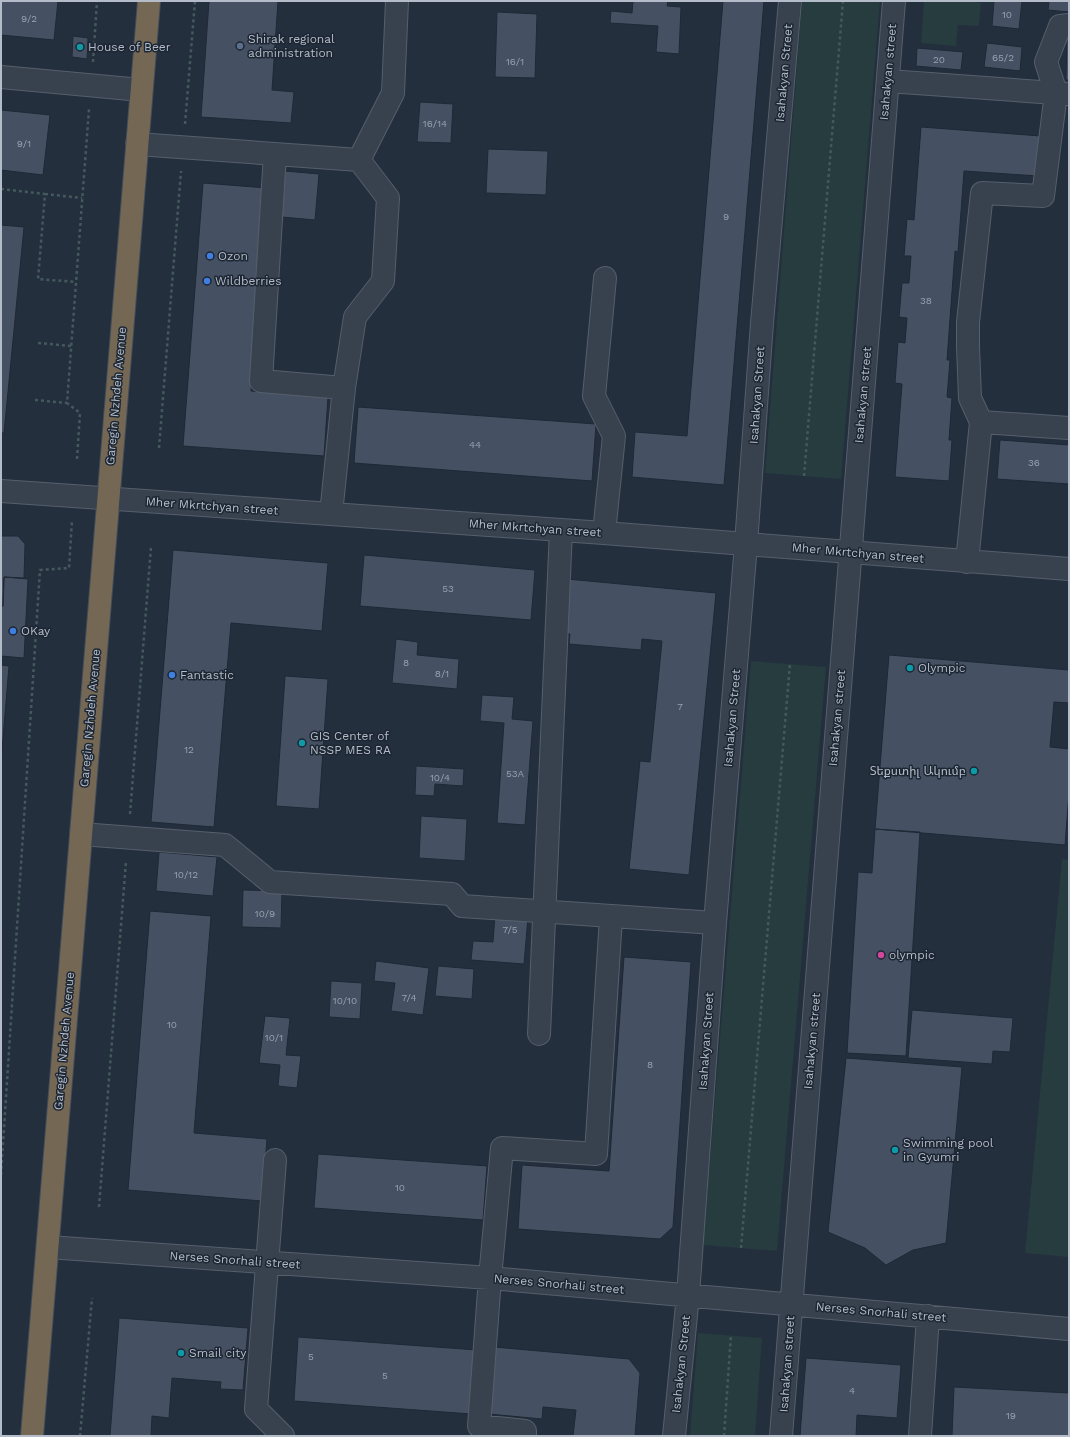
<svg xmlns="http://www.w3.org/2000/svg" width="1070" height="1437" viewBox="0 0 1070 1437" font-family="'Work Sans','Noto Sans Armenian',sans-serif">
  <rect width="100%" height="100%" fill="#242f3e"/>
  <path fill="#263c3f" d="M802,1H880L841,479L765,473Z
    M924,1H969L981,3L979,26L958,25L956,46L921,43Z
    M751,661L826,667L777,1251L703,1245Z
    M1062,859L1069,860V1257L1025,1253Z
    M698,1333L762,1338L755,1436H690Z"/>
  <path fill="#455162" stroke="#1f2835" d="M1,1H58L54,40L1,35Z
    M209,1H278L272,90L294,92L291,123L201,117Z
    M633,1H668L667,6L681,7L679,54L656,52L658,26L610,23L611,11L632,13Z
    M723,1H764L724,485L632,477L635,432L687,436Z
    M994,1H1022L1019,29L992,26Z
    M1049,1H1069V12L1048,10Z
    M497,12L537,14L535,78L495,77Z
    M73,36L88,38L87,59L72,57Z
    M1067,36H1069V80H1066Z
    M987,43L1022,47L1020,71L984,67Z
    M917,48L963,52L961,70L916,66Z
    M420,102L453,104L451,143L417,142Z
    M1,110L50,115L43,175L1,170Z
    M921,127L1041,136L1038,176L964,171L958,252L955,251L947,360H950L947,397L952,398L949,440H952L949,481L895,477L902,384L895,383L898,342L905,343L907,318L899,317L902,283H909L911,256H904L907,219L914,220Z
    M488,149L548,151L546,195L486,193Z
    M285,171L319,174L315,220L282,217Z
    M203,183L267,188L251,391L328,397L324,456L183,446Z
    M1,225L24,227L4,433H1Z
    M358,407L596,424L592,481L354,463Z
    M1000,440L1069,445V484L997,479Z
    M1,536H18L25,544L24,578L4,577L3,606H1Z
    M173,550L328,563L322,631L231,623L214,827L151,822Z
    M364,555L535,570L531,620L360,606Z
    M4,577L28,579L24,658L1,656V606H3Z
    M567,579L716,593L689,875L629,869L640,761L650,762L662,641L642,639L641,650L569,644L570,634L562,633Z
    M396,639L418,642L417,655L459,659L457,689L392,683Z
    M889,655L1069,670V703L1054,702L1050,747L1069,749V793L1065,845L875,829Z
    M1,665L9,666L1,762Z
    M285,676L328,679L319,809L276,806Z
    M482,695L514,697L512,719L533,721L525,825L497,823L504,723L480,721Z
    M416,766L464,769L463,786L435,784L434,796L415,795Z
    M421,816L467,819L465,861L419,858Z
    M875,829L920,832L906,1056L847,1053L858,872L872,873Z
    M159,852L217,857L213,896L156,891Z
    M243,890L282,891L281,928L242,927Z
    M150,911L211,916L194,1133L267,1139L262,1201L128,1190Z
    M495,914L528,917L524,964L471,960L473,941L493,942Z
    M624,957L691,962L673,1227L660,1239L518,1229L522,1165L609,1171Z
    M376,961L429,968L423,1015L391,1011L395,983L374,981Z
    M438,966L474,969L472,999L435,996Z
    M331,981L362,983L360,1019L329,1017Z
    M912,1010L1013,1018L1010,1052L993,1051L992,1064L908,1058Z
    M265,1016L290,1018L286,1055L301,1056L297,1088L278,1086L280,1065L259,1063Z
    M846,1058L962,1067L946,1243L913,1250L886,1265L865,1248L828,1232Z
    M318,1154L487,1166L483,1220L314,1208Z
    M119,1318L248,1328L243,1390L220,1389L221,1382L172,1378L169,1418L152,1416L151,1436H110Z
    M298,1337L477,1350L472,1414L294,1401Z
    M494,1347L629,1359L640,1373L635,1436H573L576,1410L543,1407L542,1419L489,1414Z
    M806,1358L901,1365L897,1418L857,1415L856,1436H800Z
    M954,1387L1069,1393V1436H952Z"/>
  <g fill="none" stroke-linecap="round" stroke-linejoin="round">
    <g stroke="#565f6c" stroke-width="24">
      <path id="minor" d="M1,77L141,90
        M888,81L1069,94
        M137,144L359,160L388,198L383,281L355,317L344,388L331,514
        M275,154L261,381L344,388
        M359,160L393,93L397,1
        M981,422L970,398L968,347V322L982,193L1043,196L1056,93L1046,62L1060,26L1069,25
        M1,491L604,533L1069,569
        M604,533L614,436L594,396L605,278
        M967,562L981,422L1069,428
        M81,834L225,845L270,882L452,894L462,906L715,923
        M539,1034L561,530
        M275,1160L256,1409L283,1436
        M48,1247L490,1278L1069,1329
        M525,1436V1431L479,1426L490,1278L502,1148L596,1154L611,917
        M674,1436L688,1295L715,923L746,544L762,323L790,1
        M781,1436L894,1
        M920,1436L928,1316"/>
    </g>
    <g stroke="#434c59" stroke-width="24">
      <path id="highway" d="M32,1436L149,1"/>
    </g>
    <path stroke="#44595c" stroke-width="2.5" stroke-dasharray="3 3" stroke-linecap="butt" d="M93,62L97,1
      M185,124L195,1
      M1,189L45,194L38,279L76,282
      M45,194L82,198
      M38,343L71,346
      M35,400L67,403
      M159,448L181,171
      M77,459L80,413L67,403L89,109
      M804,476L843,1
      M130,814L151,547
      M1,1175L40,570L69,568L72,520
      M99,1207L126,861
      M741,1248L790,664
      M80,1436L92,1298
      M724,1436L731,1335"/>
    <use href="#minor" stroke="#38414e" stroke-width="22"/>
    <use href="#highway" stroke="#746855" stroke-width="22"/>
  </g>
  <circle fill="#5c6f8a" stroke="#1d2633" stroke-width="1.5" cx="240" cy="46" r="4"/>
  <g fill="#0f9aa8" stroke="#1d2633" stroke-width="1.5">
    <circle cx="80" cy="47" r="4"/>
    <circle cx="910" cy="668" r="4"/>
    <circle cx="302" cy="743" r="4"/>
    <circle cx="974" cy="771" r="4"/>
    <circle cx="895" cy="1150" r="4"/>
    <circle cx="181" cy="1353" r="4"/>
  </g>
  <g fill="#3f7fe0" stroke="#1d2633" stroke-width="1.5">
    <circle cx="210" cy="256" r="4"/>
    <circle cx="207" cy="281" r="4"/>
    <circle cx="13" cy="631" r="4"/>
    <circle cx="172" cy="675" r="4"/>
  </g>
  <circle fill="#d1479c" stroke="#1d2633" stroke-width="1.5" cx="881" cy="955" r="4"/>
  <g text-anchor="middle" stroke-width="3" stroke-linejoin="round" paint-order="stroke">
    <g font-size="10" fill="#98a1af">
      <text x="1007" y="18">10</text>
      <text x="29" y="22">9/2</text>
      <text x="1003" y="61">65/2</text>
      <text x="939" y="63">20</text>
      <text x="515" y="65">16/1</text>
      <text x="435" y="127">16/14</text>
      <text x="24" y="147">9/1</text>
      <text x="726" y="220">9</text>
      <text x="926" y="304">38</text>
      <text x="475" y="448">44</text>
      <text x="1034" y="466">36</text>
      <text x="448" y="592">53</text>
      <text x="406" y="666">8</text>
      <text x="442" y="677">8/1</text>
      <text x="680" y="710">7</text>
      <text x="189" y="753">12</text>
      <text x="515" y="777">53A</text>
      <text x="440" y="781">10/4</text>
      <text x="186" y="878">10/12</text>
      <text x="265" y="917">10/9</text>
      <text x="510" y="933">7/5</text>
      <text x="409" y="1001">7/4</text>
      <text x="345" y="1004">10/10</text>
      <text x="172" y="1028">10</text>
      <text x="274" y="1041">10/1</text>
      <text x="650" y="1068">8</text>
      <text x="400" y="1191">10</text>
      <text x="311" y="1360">5</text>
      <text x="385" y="1379">5</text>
      <text x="852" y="1394">4</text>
      <text x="1011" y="1419">19</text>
    </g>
    <g font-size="12" fill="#b4bcc9" stroke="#1d2633" text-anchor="start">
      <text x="248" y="43">Shirak regional<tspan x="248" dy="14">administration</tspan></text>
      <text x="88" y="51">House of Beer</text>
      <text x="218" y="260">Ozon</text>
      <text x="215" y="285">Wildberries</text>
      <text x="21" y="635">OKay</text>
      <text x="918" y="672">Olympic</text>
      <text x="180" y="679">Fantastic</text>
      <text x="310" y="740">GIS Center of<tspan x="310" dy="14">NSSP MES RA</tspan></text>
      <text x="966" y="775" text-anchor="end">Տեքստիլ Ակումբ</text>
      <text x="889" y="959">olympic</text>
      <text x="903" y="1147">Swimming pool<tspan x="903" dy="14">in Gyumri</tspan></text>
      <text x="189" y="1357">Smail city</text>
    </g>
    <g font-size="12" fill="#b4bcc9" stroke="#1d2633">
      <text transform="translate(888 72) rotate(-85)" y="4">Isahakyan street</text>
      <text transform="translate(784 73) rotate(-85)" y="4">Isahakyan Street</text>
      <text transform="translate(757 395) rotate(-86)" y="4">Isahakyan Street</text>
      <text transform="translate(863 395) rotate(-85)" y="4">Isahakyan street</text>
      <text transform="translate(116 396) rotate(-85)" y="4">Garegin Nzhdeh Avenue</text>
      <text transform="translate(212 506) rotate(4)" y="4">Mher Mkrtchyan street</text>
      <text transform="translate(535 528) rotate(4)" y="4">Mher Mkrtchyan street</text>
      <text transform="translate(858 553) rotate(5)" y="4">Mher Mkrtchyan street</text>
      <text transform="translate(90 718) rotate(-85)" y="4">Garegin Nzhdeh Avenue</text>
      <text transform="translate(732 718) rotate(-85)" y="4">Isahakyan Street</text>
      <text transform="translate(837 718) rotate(-85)" y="4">Isahakyan street</text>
      <text transform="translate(64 1041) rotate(-85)" y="4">Garegin Nzhdeh Avenue</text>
      <text transform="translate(706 1041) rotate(-86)" y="4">Isahakyan Street</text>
      <text transform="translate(812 1041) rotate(-85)" y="4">Isahakyan street</text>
      <text transform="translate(235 1260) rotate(4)" y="4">Nerses Snorhali street</text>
      <text transform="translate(559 1284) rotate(5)" y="4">Nerses Snorhali street</text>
      <text transform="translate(881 1312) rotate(5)" y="4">Nerses Snorhali street</text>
      <text transform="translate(681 1364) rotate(-84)" y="4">Isahakyan Street</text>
      <text transform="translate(787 1364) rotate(-86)" y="4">Isahakyan street</text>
    </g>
  </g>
  <rect width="1070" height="1437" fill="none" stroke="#b4bcc9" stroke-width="4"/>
</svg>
